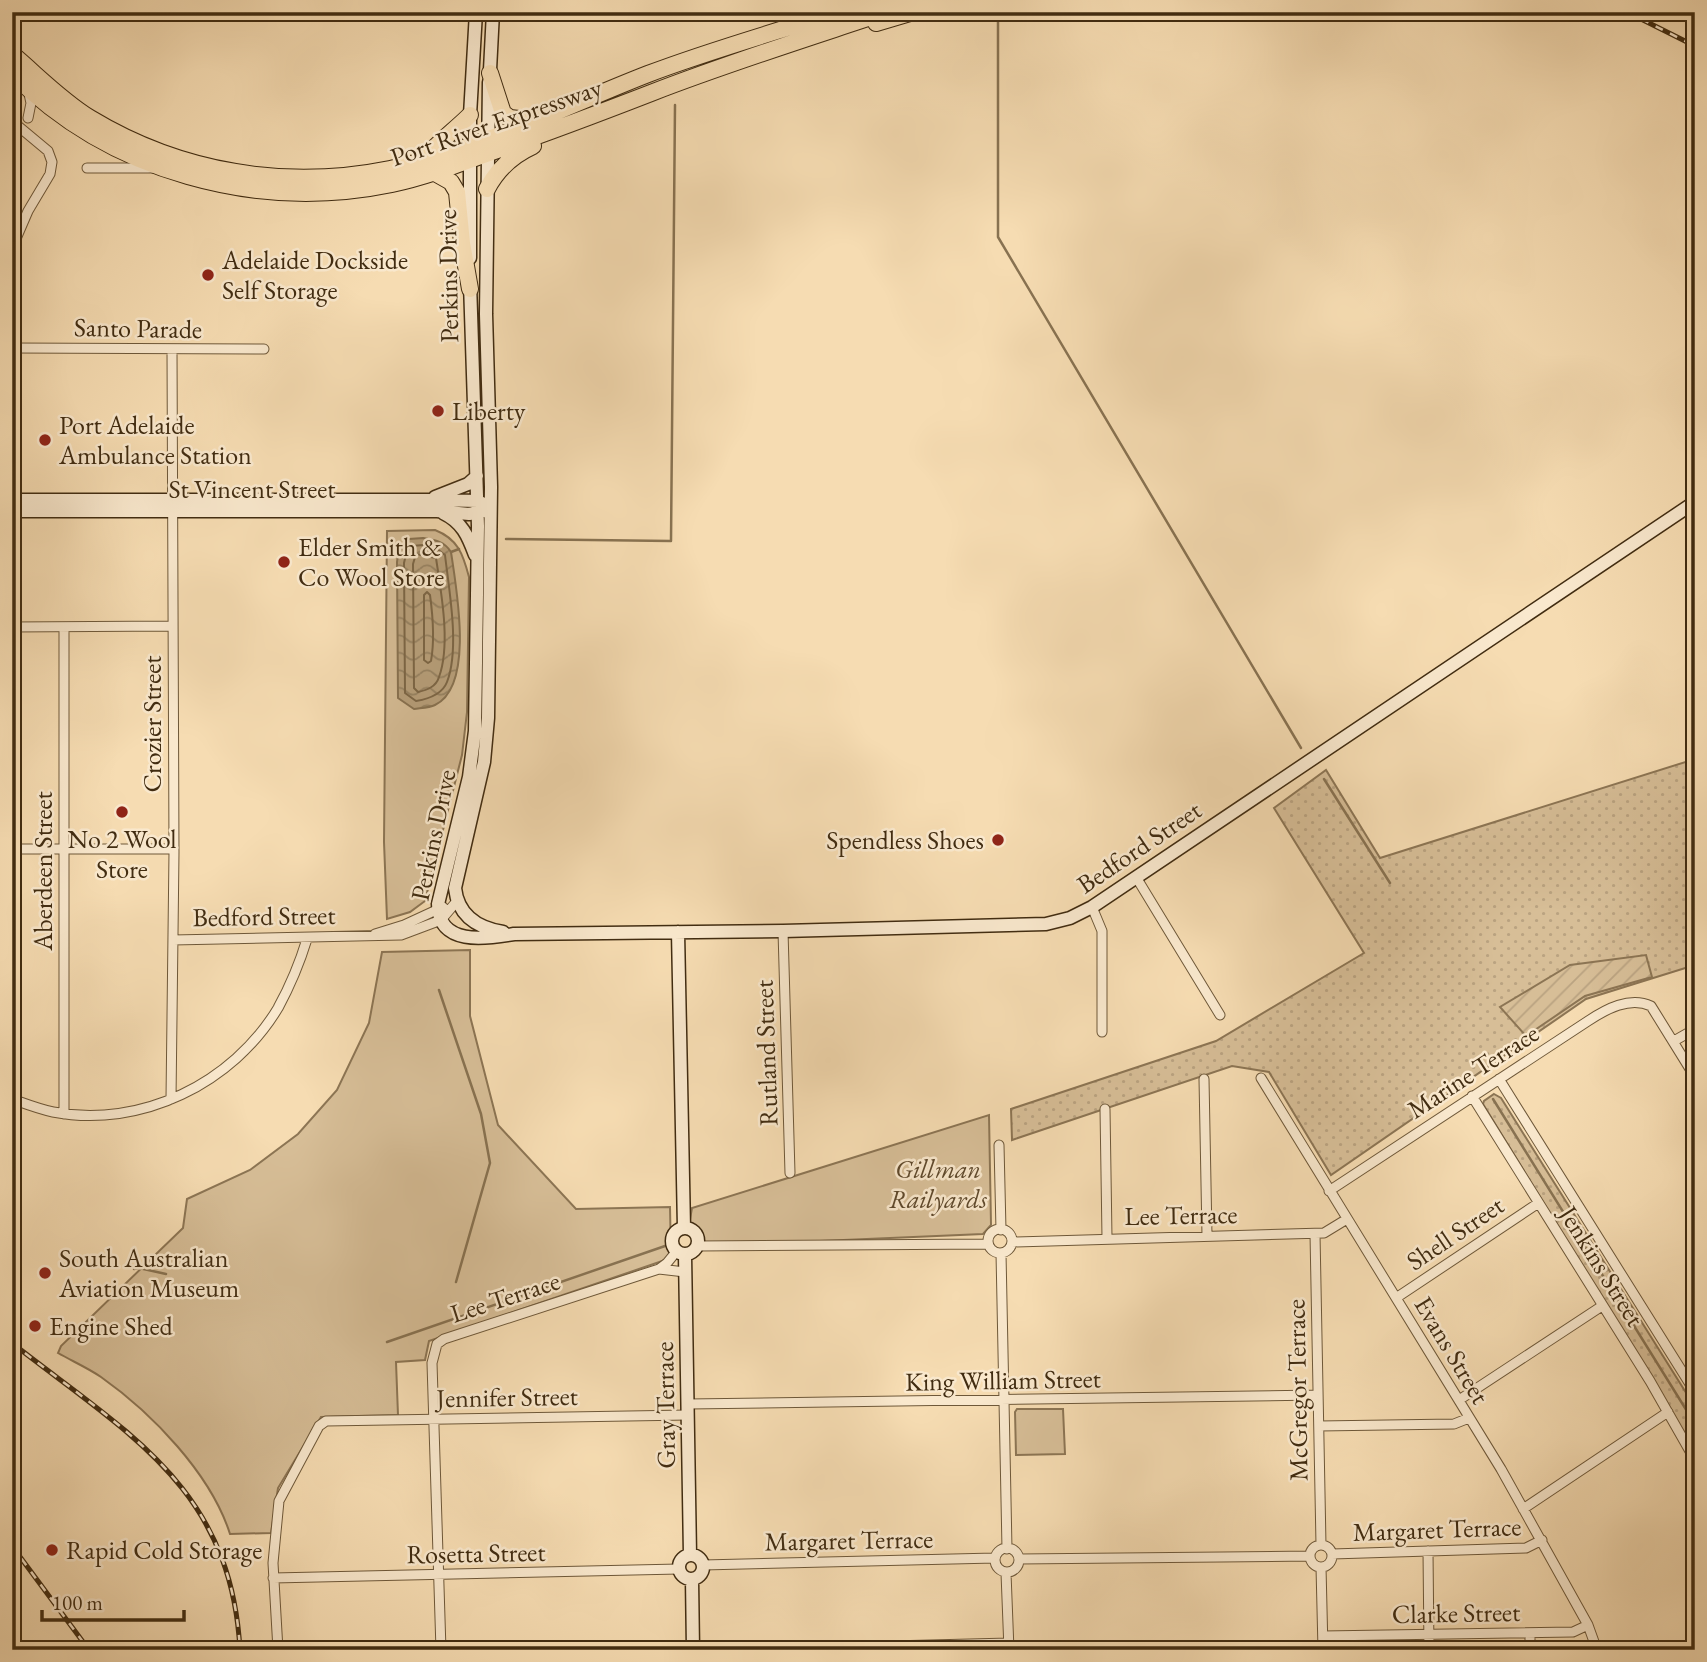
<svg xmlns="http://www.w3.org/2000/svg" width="1707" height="1662" viewBox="0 0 1707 1662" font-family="'EB Garamond',serif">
  <defs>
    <pattern id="grass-dots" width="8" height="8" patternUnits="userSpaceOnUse" patternTransform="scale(1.75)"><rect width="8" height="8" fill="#d7be97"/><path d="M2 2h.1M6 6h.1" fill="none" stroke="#baa381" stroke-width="1.8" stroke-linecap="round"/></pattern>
    <pattern id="garden-furrows" width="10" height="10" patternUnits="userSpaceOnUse" patternTransform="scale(1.75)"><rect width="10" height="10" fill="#d7be97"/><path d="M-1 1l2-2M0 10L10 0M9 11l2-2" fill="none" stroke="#baa381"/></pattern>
    <pattern id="water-waves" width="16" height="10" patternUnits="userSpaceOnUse" patternTransform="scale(1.75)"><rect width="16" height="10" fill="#b8a07b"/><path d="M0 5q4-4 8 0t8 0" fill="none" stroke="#978363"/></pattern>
  </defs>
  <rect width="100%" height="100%" fill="#f6dcb2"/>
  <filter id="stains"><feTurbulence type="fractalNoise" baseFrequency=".00286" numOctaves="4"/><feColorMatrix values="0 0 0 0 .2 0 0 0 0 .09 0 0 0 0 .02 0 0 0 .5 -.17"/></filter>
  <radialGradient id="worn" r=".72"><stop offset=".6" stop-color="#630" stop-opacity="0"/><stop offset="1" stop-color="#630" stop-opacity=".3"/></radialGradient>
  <path fill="url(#grass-dots)" stroke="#8c7554" stroke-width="2" d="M1695,759V965L1586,999L1331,1175L1269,1072L1232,1066L1012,1140L1011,1109L1216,1041L1364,953L1274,808L1326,770L1380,858Z
    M1494,1094L1501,1098L1695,1407V1451L1483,1104L1484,1101Z"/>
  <path fill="#d7be97" stroke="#8c7554" stroke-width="2" d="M435,530C458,539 463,554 469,577L467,712L462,755L425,901L410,912L387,919L384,842L387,531Z
    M470,950V1016L498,1125L576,1209L670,1207L671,1258L429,1341L425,1360L396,1362L398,1415L321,1417L278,1488L271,1533L230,1534C211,1474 152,1413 101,1377C88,1368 72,1361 58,1353L61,1346L183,1228L187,1199L250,1170L298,1134L337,1090L369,1023L382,952Z
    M989,1115L991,1225L983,1234L702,1246L689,1225L692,1208Z
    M1017,1409H1063L1065,1454L1016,1455L1015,1412Z"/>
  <path fill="url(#garden-furrows)" stroke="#8c7554" stroke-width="2" d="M1646,955L1652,977L1585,996L1526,1036L1500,1007L1570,965Z"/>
  <path fill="url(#water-waves)" stroke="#887251" stroke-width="2" d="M423,538C435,540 444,541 451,552C456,587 475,686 435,705C429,708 420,708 414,709L398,698L397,562L399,547L409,539Z"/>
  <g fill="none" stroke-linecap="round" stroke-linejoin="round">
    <path stroke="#7c6646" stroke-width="2" d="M423,545L436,548L445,555C449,590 460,648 447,682C442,695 428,699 416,701L405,693L404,563L407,550L412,546Z
      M416,554L436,558C441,592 451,644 439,677C436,687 427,690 418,692L414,688L413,564Z
      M427,592L430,595C433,617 435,639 431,661L428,663L424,660V595Z"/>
    <path stroke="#887251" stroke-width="2.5" d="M998,12V237L1301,748
      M506,539L671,541L675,105
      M451,552L459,549
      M1324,779L1390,883
      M439,990L481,1114L490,1163L456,1282
      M1493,1099L1695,1424
      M134,1269L139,1268L166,1274
      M387,1342L665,1246"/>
    <g stroke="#6e5839" stroke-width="11">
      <path id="street" d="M28,89L31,103L28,118
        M12,121L48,151L52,162L50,174L28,211L12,248
        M87,168H154
        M12,348L264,349
        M12,627L173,626
        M12,849H174
        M1136,877L1220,1015
        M1092,907L1102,931V1032
        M783,931L790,1173
        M375,934L404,925L443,907
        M173,940L401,935L441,920L457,901
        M1674,1041L1695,1029
        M1261,1078L1501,1469L1588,1625L1597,1650
        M1204,1079L1207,1236
        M1499,1079L1695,1392
        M1472,1096L1650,1381L1695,1460
        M12,1099C26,1104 39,1109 53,1112C141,1129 233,1083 278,1008C290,986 300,962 307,939
        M171,1099L174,852L172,349
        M1105,1109L1107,1238
        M64,1114V627
        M999,1145L1001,1230
        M1329,1191L1588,1021C1606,1009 1630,996 1651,1006L1695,1077
        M988 1241a12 12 0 1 1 24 0a12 12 0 1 1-24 0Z
        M1315,1234L1321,1545
        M1012,1242L1324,1233L1347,1219
        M698,1246L988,1244
        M676,1252L667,1263L659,1269L685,1272
        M1001,1253L1007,1549
        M1396,1298L1537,1204
        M1459,1400L1602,1306
        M688,1404L1318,1395
        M1319,1426L1454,1424L1469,1418
        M1523,1509L1668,1412
        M1310 1556a11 11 0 1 1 22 0a11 11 0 1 1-22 0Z
        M995 1560a12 12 0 1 1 24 0a12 12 0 1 1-24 0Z
        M1428,1551L1429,1650
        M1332,1554L1526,1548L1542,1540
        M1019,1559L1310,1556
        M703,1565L995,1558
        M1321,1567L1323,1650
        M1006,1573L1009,1650
        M273,1578L679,1569
        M1530,1633V1650
        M1323,1636L1573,1632L1588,1625
        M278,1650L273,1563L279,1501L319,1426L326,1421L688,1415
        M441,1650L432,1363L437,1344L444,1339L659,1269
        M728,1650L1009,1643"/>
    </g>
    <g stroke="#412c11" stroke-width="15">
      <path id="secondary" d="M490,70L493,12
        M489,82L486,314L491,487L488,718L484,762L455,888C458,916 478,928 503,932
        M470,258V115L476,12
        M470,283L478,526L475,731L469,777L438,904C438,946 485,939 514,934L783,931L1046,924L1070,918L1092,907L1695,502
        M435,497L468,484L477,476
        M12,500H432L478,501L484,504
        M12,511H437L469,514L484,511
        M443,513C462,522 468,536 475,555
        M678,932L684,1228
        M672 1241a13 13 0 1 1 26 0a13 13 0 1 1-26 0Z
        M685,1255L690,1555
        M679 1567a12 12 0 1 1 24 0a12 12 0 1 1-24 0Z
        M692,1579L693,1650"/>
    </g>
    <g stroke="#412c11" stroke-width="18">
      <path id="highway" d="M876,23L913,12
        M12,54C37,75 62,101 90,118C181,173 286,190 390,169C479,150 563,107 648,74C711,50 775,32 839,12
        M12,73C110,172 257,212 392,184C430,176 466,161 503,148C552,131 602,112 651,93C728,63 808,38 886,12
        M490,73L503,113L510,118L528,120
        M425,158C438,142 455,130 470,115
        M435,173L451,182L457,192L462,243L470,289
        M487,189C497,170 513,155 533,146"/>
    </g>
    <use href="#street" stroke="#f9e8cd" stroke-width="9"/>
    <use href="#secondary" stroke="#f9e8cd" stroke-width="12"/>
    <use href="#highway" stroke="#f6dcb2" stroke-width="16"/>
    <g stroke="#412c11" stroke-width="5">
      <path id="rail" d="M1627,12L1695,46
        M12,1343C128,1434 231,1487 240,1650
        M12,1546L89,1650"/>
    </g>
    <use href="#rail" stroke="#f9e8cd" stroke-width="2.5" stroke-dasharray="8" stroke-linecap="butt"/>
  </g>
  <g fill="#8f2418" stroke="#f9e8cd" stroke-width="2.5">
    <circle cx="208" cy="275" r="7"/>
    <circle cx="438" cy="411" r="7"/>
    <circle cx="45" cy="440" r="7"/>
    <circle cx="284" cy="562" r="7"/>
    <circle cx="122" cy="812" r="7"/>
    <circle cx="998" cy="840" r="7"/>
    <circle cx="45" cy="1273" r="7"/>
    <circle cx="35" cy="1326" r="7"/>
    <circle cx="52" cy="1550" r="7"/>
  </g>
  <g text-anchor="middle" stroke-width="5" stroke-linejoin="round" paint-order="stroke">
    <g font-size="26" fill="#412c11" stroke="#f9e8cd">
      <text transform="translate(496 122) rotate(-19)" y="9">Port River Expressway</text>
      <text transform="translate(448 276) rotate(-91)" y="9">Perkins Drive</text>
      <text transform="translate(138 328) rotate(1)" y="9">Santo Parade</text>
      <text x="252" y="498">St Vincent Street</text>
      <text transform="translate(152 724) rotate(-90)" y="9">Crozier Street</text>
      <text transform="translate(433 835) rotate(-78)" y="9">Perkins Drive</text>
      <text transform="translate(1139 847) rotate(-34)" y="9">Bedford Street</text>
      <text transform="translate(43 871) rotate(-90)" y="9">Aberdeen Street</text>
      <text transform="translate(264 916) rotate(-1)" y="9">Bedford Street</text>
      <text transform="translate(766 1053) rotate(-92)" y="9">Rutland Street</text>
      <text transform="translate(1473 1071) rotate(-33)" y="9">Marine Terrace</text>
      <text transform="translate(1181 1215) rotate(-1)" y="9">Lee Terrace</text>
      <text transform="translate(1455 1233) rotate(-34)" y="9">Shell Street</text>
      <text transform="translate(1602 1266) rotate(58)" y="9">Jenkins Street</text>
      <text transform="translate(505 1297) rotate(-18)" y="9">Lee Terrace</text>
      <text transform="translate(1452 1350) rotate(59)" y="9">Evans Street</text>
      <text transform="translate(1003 1380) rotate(-1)" y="9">King William Street</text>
      <text transform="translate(1297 1390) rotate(-91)" y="9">McGregor Terrace</text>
      <text transform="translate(507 1397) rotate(-1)" y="9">Jennifer Street</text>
      <text transform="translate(665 1405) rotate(-91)" y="9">Gray Terrace</text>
      <text transform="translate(1437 1529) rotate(-2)" y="9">Margaret Terrace</text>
      <text transform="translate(849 1540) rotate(-1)" y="9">Margaret Terrace</text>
      <text transform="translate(476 1553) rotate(-1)" y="9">Rosetta Street</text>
      <text transform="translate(1456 1613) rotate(-1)" y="9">Clarke Street</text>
    </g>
    <g font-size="26" fill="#412c11" stroke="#f9e8cd" text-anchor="start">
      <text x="222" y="269">Adelaide Dockside<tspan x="222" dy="30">Self Storage</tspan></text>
      <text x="452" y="420">Liberty</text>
      <text x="59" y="434">Port Adelaide<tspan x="59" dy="30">Ambulance Station</tspan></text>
      <text x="298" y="556">Elder Smith &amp;<tspan x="298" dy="30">Co Wool Store</tspan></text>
      <text x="122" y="848" text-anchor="middle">No 2 Wool<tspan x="122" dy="30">Store</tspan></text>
      <text x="984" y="849" text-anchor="end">Spendless Shoes</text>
      <text x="59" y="1267">South Australian<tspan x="59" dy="30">Aviation Museum</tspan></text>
      <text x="49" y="1335">Engine Shed</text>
      <text x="66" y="1559">Rapid Cold Storage</text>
    </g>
    <g font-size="26" font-style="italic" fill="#5f492c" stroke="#f9e8cd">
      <text x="938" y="1178">Gillman<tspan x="938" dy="30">Railyards</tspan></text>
    </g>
  </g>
  <rect width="1707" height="1662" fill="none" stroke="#f6dcb2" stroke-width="42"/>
  <rect x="14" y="14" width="1679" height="1634" fill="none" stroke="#412c11" stroke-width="3.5"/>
  <rect x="21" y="21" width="1665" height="1620" fill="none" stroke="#412c11" stroke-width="2"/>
  <path d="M42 1610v10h142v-10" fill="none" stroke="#412c11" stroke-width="3.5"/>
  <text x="52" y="1610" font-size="21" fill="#412c11" stroke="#f9e8cd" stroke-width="5" paint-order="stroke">100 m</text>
  <rect width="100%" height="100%" filter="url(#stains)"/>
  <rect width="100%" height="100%" fill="url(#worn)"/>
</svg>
